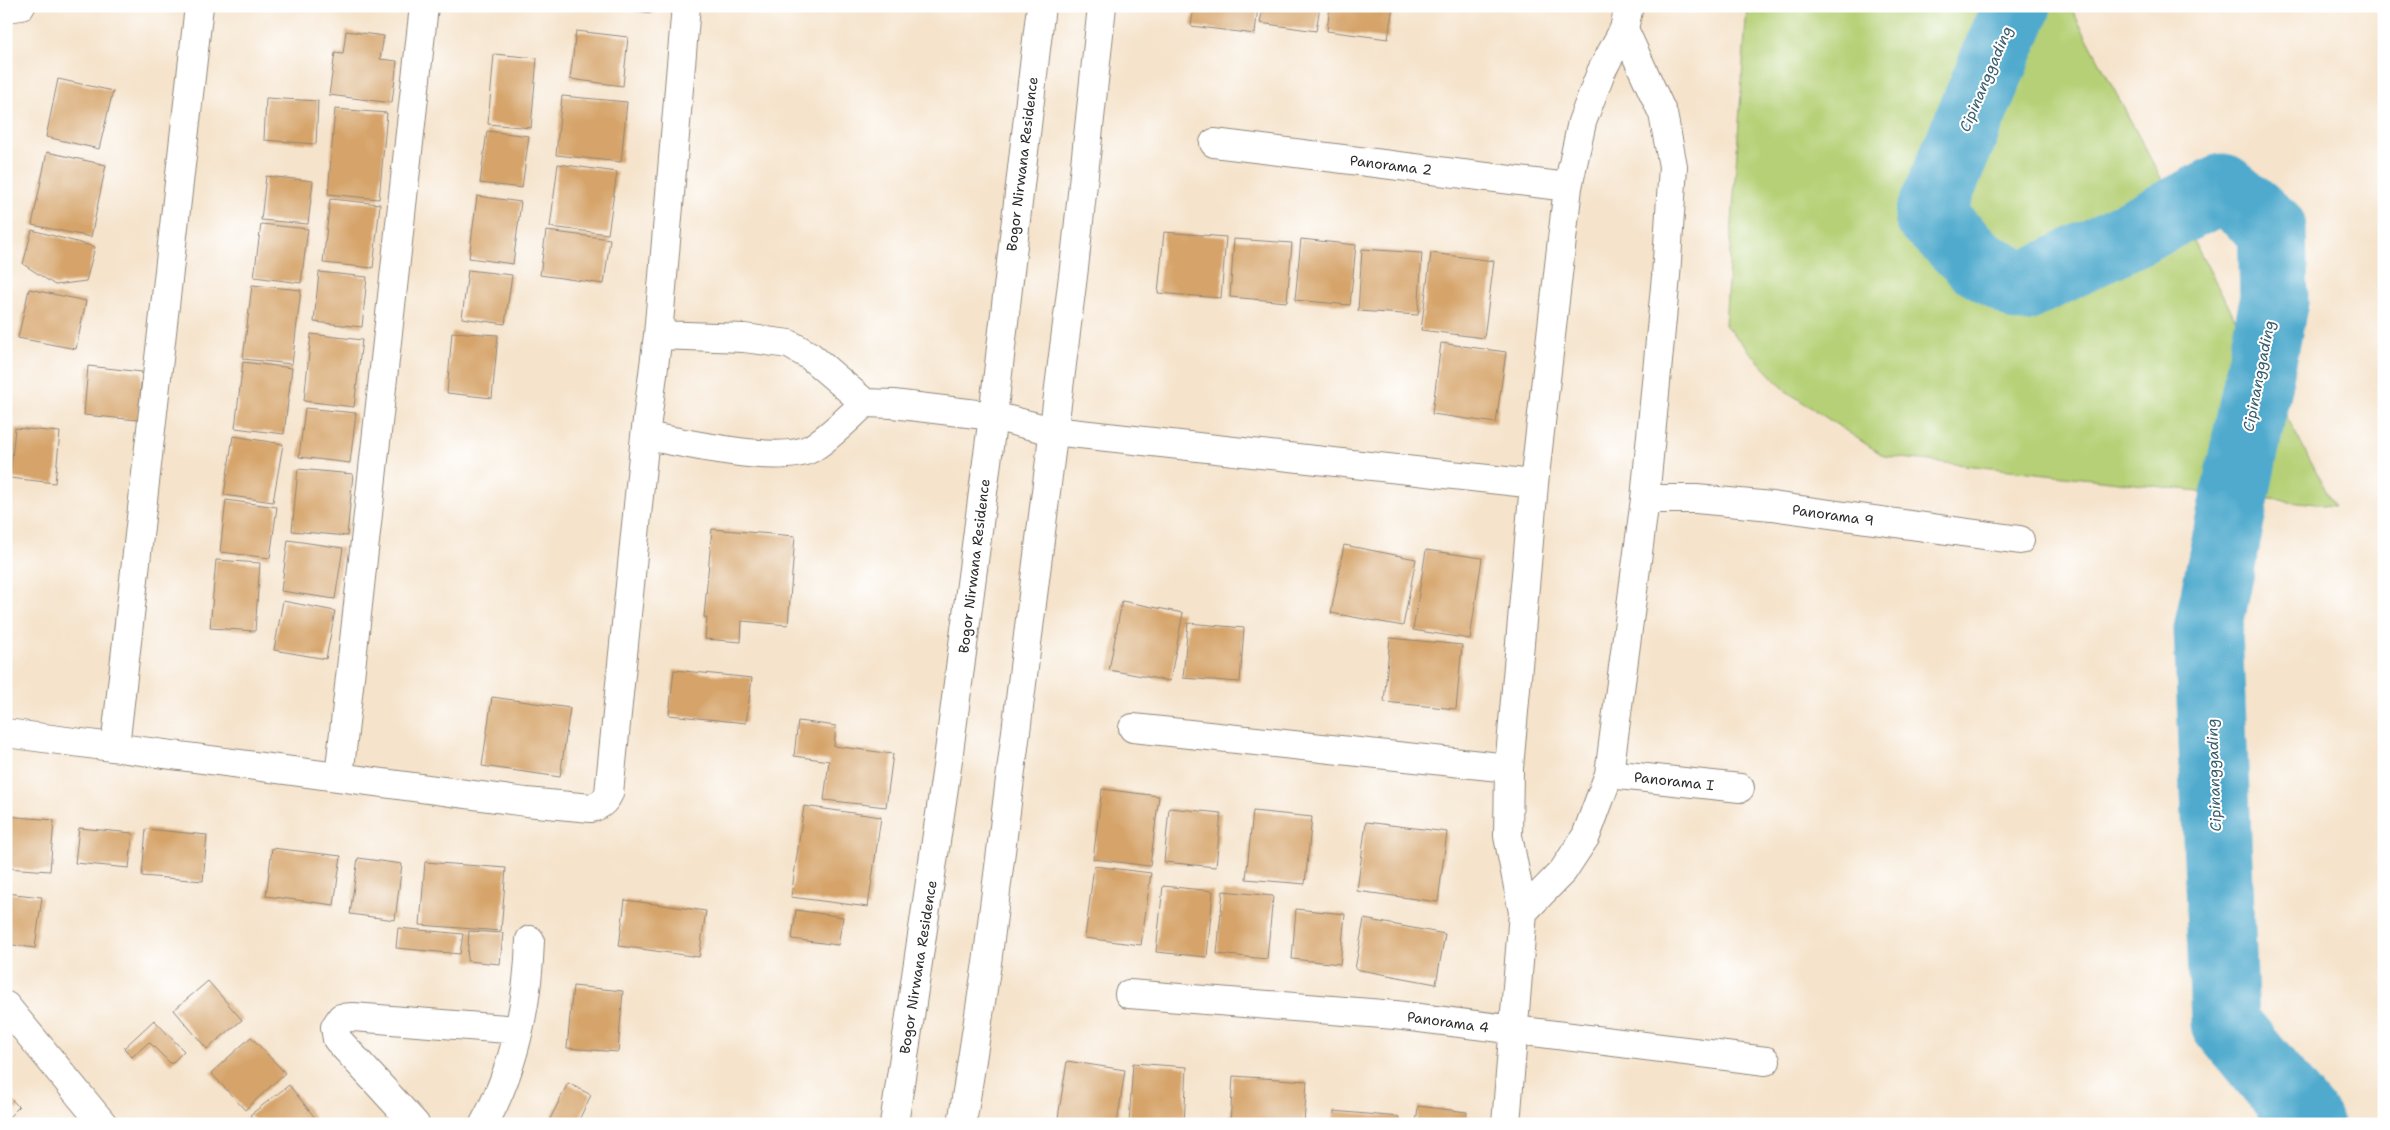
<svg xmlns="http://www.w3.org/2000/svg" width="2390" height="1130" viewBox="0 0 2390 1130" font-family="'Shantell Sans',sans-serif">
  <rect width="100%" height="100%" fill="#fff"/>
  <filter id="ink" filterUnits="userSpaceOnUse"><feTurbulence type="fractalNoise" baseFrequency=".02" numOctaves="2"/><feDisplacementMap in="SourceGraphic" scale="10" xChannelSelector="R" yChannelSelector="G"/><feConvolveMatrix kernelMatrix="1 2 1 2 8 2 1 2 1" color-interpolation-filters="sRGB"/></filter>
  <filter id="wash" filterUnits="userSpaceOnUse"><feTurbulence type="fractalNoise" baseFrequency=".0096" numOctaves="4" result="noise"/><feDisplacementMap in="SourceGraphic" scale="20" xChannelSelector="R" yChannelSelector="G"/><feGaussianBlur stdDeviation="1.12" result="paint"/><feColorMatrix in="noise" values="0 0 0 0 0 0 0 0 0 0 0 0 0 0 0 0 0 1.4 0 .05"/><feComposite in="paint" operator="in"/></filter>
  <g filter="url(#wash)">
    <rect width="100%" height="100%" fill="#f5e3cb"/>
    <path fill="#b5d076" stroke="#707e50" d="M1747,6H2070L2334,506L1884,456L1786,391L1725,325Z"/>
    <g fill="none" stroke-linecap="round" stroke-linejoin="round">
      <path stroke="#4faacd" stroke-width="69" d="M2017,6L1929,216L1976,261L2022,288L2223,188L2272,228L2274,301L2208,630L2225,1023L2309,1124"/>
    </g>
    <g id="blocks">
      <path fill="#d6a46b" d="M601,6H653L652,13Z
        M1194,6H1258L1255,34L1191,26Z
        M1263,6H1320L1316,31L1260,23Z
        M1330,6H1393L1388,39L1327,31Z
        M346,31L384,36L380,59L397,61L392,103L329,95L335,53L343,54Z
        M576,31L628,37L623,86L570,79Z
        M494,54L537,58L531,128L488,124Z
        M58,79L113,91L99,149L46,137Z
        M562,96L627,102L621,162L556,155Z
        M266,98L318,101L316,144L264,140Z
        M335,109L387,113L379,199L328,194Z
        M487,131L529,136L522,188L480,183Z
        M47,152L106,165L91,237L32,225Z
        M558,164L617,172L608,234L550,227Z
        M266,176L313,181L308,224L261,220Z
        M477,196L521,202L513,264L469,258Z
        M330,199L380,204L373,268L323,263Z
        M261,224L308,229L301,283L254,277Z
        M32,230L95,247L86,281L55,285L23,264Z
        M546,231L610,239L604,284L540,275Z
        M1164,232L1226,237L1221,298L1158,293Z
        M1234,239L1292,243L1287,302L1230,297Z
        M1301,239L1356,245L1350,305L1295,300Z
        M1362,249L1422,253L1418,315L1358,311Z
        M1431,253L1494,261L1484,338L1421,330Z
        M468,270L512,275L505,324L462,318Z
        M319,272L367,277L362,327L314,322Z
        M252,285L301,290L292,364L243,359Z
        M29,289L86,301L76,349L18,338Z
        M452,332L498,335L492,398L447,393Z
        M311,334L362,340L354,407L304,401Z
        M1441,343L1506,352L1496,423L1432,414Z
        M243,362L292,368L284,434L235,428Z
        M88,366L142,372L138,420L84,415Z
        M305,408L356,413L350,463L299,457Z
        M15,428L60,432L55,483L10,478Z
        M233,436L283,444L273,502L224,495Z
        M298,469L353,474L347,536L292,531Z
        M226,500L277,507L270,558L220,552Z
        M712,529L795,536L788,625L742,621L741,642L705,639L707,618L704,617Z
        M288,540L343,548L335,599L281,591Z
        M1344,545L1416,559L1403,626L1331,613Z
        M1426,550L1482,558L1470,639L1413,630Z
        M216,560L260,563L255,631L210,628Z
        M283,601L335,611L326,659L274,650Z
        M1122,601L1183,613L1170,681L1109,670Z
        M1188,623L1244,628L1240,682L1183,678Z
        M1390,638L1462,645L1456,709L1384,702Z
        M674,670L752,678L746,723L669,715Z
        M492,697L570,708L560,777L482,766Z
        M798,721L836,726L834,746L893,754L886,807L824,800L829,761L794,756Z
        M1102,789L1159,796L1150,866L1093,859Z
        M804,806L881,817L868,907L791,897Z
        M1169,808L1221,813L1216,867L1164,862Z
        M1253,811L1312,817L1305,884L1246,879Z
        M6,816L54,820L50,871L6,868Z
        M1366,822L1447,832L1438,902L1357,891Z
        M79,828L133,833L129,868L75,863Z
        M146,829L207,835L203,881L142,876Z
        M272,848L341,856L334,905L266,896Z
        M358,858L402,864L395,920L350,914Z
        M425,862L506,868L501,931L420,925Z
        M1094,866L1151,873L1141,945L1085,938Z
        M1163,886L1213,891L1207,957L1156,952Z
        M1223,891L1273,896L1267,959L1217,954Z
        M6,893L42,897L35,948L6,944Z
        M625,900L706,911L699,957L619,946Z
        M1296,909L1345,914L1340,964L1292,959Z
        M796,910L843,917L838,945L792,939Z
        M1364,919L1445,934L1436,984L1355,969Z
        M398,928L463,934L460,954L396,948Z
        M469,931L503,933L500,964L467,961Z
        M208,981L242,1020L207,1049L174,1010Z
        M573,986L623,991L618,1052L567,1048Z
        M154,1020L184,1051L171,1064L149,1042L132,1057L124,1048Z
        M251,1037L285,1073L245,1110L211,1073Z
        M1067,1061L1125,1070L1117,1124H1057Z
        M1133,1063L1187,1067L1184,1124H1129Z
        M1233,1076L1307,1081L1304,1124H1230Z
        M568,1083L591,1095L577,1124H553L549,1121Z
        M289,1085L320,1124H258L250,1115Z
        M6,1094L19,1107L6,1120Z
        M1418,1106L1467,1112L1466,1124H1416Z
        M1334,1111L1399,1117L1398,1124H1333Z"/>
    </g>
  </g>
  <g filter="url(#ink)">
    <use href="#blocks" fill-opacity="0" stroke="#90877b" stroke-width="1"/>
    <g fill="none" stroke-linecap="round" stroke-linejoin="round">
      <g stroke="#90877b" stroke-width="30">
        <path id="street" d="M6,8L21,6
          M1214,143L1568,187
          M658,335L744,338L789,344L810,356L865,403L893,404L993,416L1053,431L1534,484
          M645,436C683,442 780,466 812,448C831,436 848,418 865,403
          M1645,499H1696L1772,506L2020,540
          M1133,728L1509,768
          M6,733L526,802L591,808C600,806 605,802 609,793L645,436L658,335L686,6
          M115,747L199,6
          M1609,774L1740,788
          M339,777L424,6
          M1523,912L1563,871L1586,836L1609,774L1645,499L1666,276L1673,166L1663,114L1624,29
          M1129,994L1395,1015L1766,1061
          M6,1006L103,1124
          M415,1124L337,1039L335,1027L341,1018L353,1017L519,1030
          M484,1124C515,1067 528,1004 530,940
          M1506,1124L1523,912L1508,836L1509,768L1534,484L1568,187L1582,122L1601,72L1624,29L1629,6"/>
      </g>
      <g stroke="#90877b" stroke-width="30">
        <path id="secondary" d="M894,1124L947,767L993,416L1041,6
          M962,1124L987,963L1074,268L1102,6"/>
      </g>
      <use href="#street" stroke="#fff" stroke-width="28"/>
      <use href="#secondary" stroke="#fff" stroke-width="28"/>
    </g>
  </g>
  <g text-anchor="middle" stroke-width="4" stroke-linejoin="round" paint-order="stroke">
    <g font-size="14" fill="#2b2b2b" stroke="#fff">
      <text transform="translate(1022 164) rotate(-83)" y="5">Bogor Nirwana Residence</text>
      <text transform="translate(1391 165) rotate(7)" y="5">Panorama 2</text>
      <text transform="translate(1833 515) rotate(8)" y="5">Panorama 9</text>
      <text transform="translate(974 566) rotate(-83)" y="5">Bogor Nirwana Residence</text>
      <text transform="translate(1674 781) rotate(6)" y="5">Panorama I</text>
      <text transform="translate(918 967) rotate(-81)" y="5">Bogor Nirwana Residence</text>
      <text transform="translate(1448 1022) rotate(8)" y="5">Panorama 4</text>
    </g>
    <g font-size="15" font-style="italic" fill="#395e6c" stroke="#fff">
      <text transform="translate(1986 79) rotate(-67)" y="5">Cipinanggading</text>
      <text transform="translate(2259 376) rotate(-79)" y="5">Cipinanggading</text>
      <text transform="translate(2214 775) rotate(-92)" y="5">Cipinanggading</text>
    </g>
  </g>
  <rect width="2390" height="1130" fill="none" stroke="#fff" stroke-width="25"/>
</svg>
